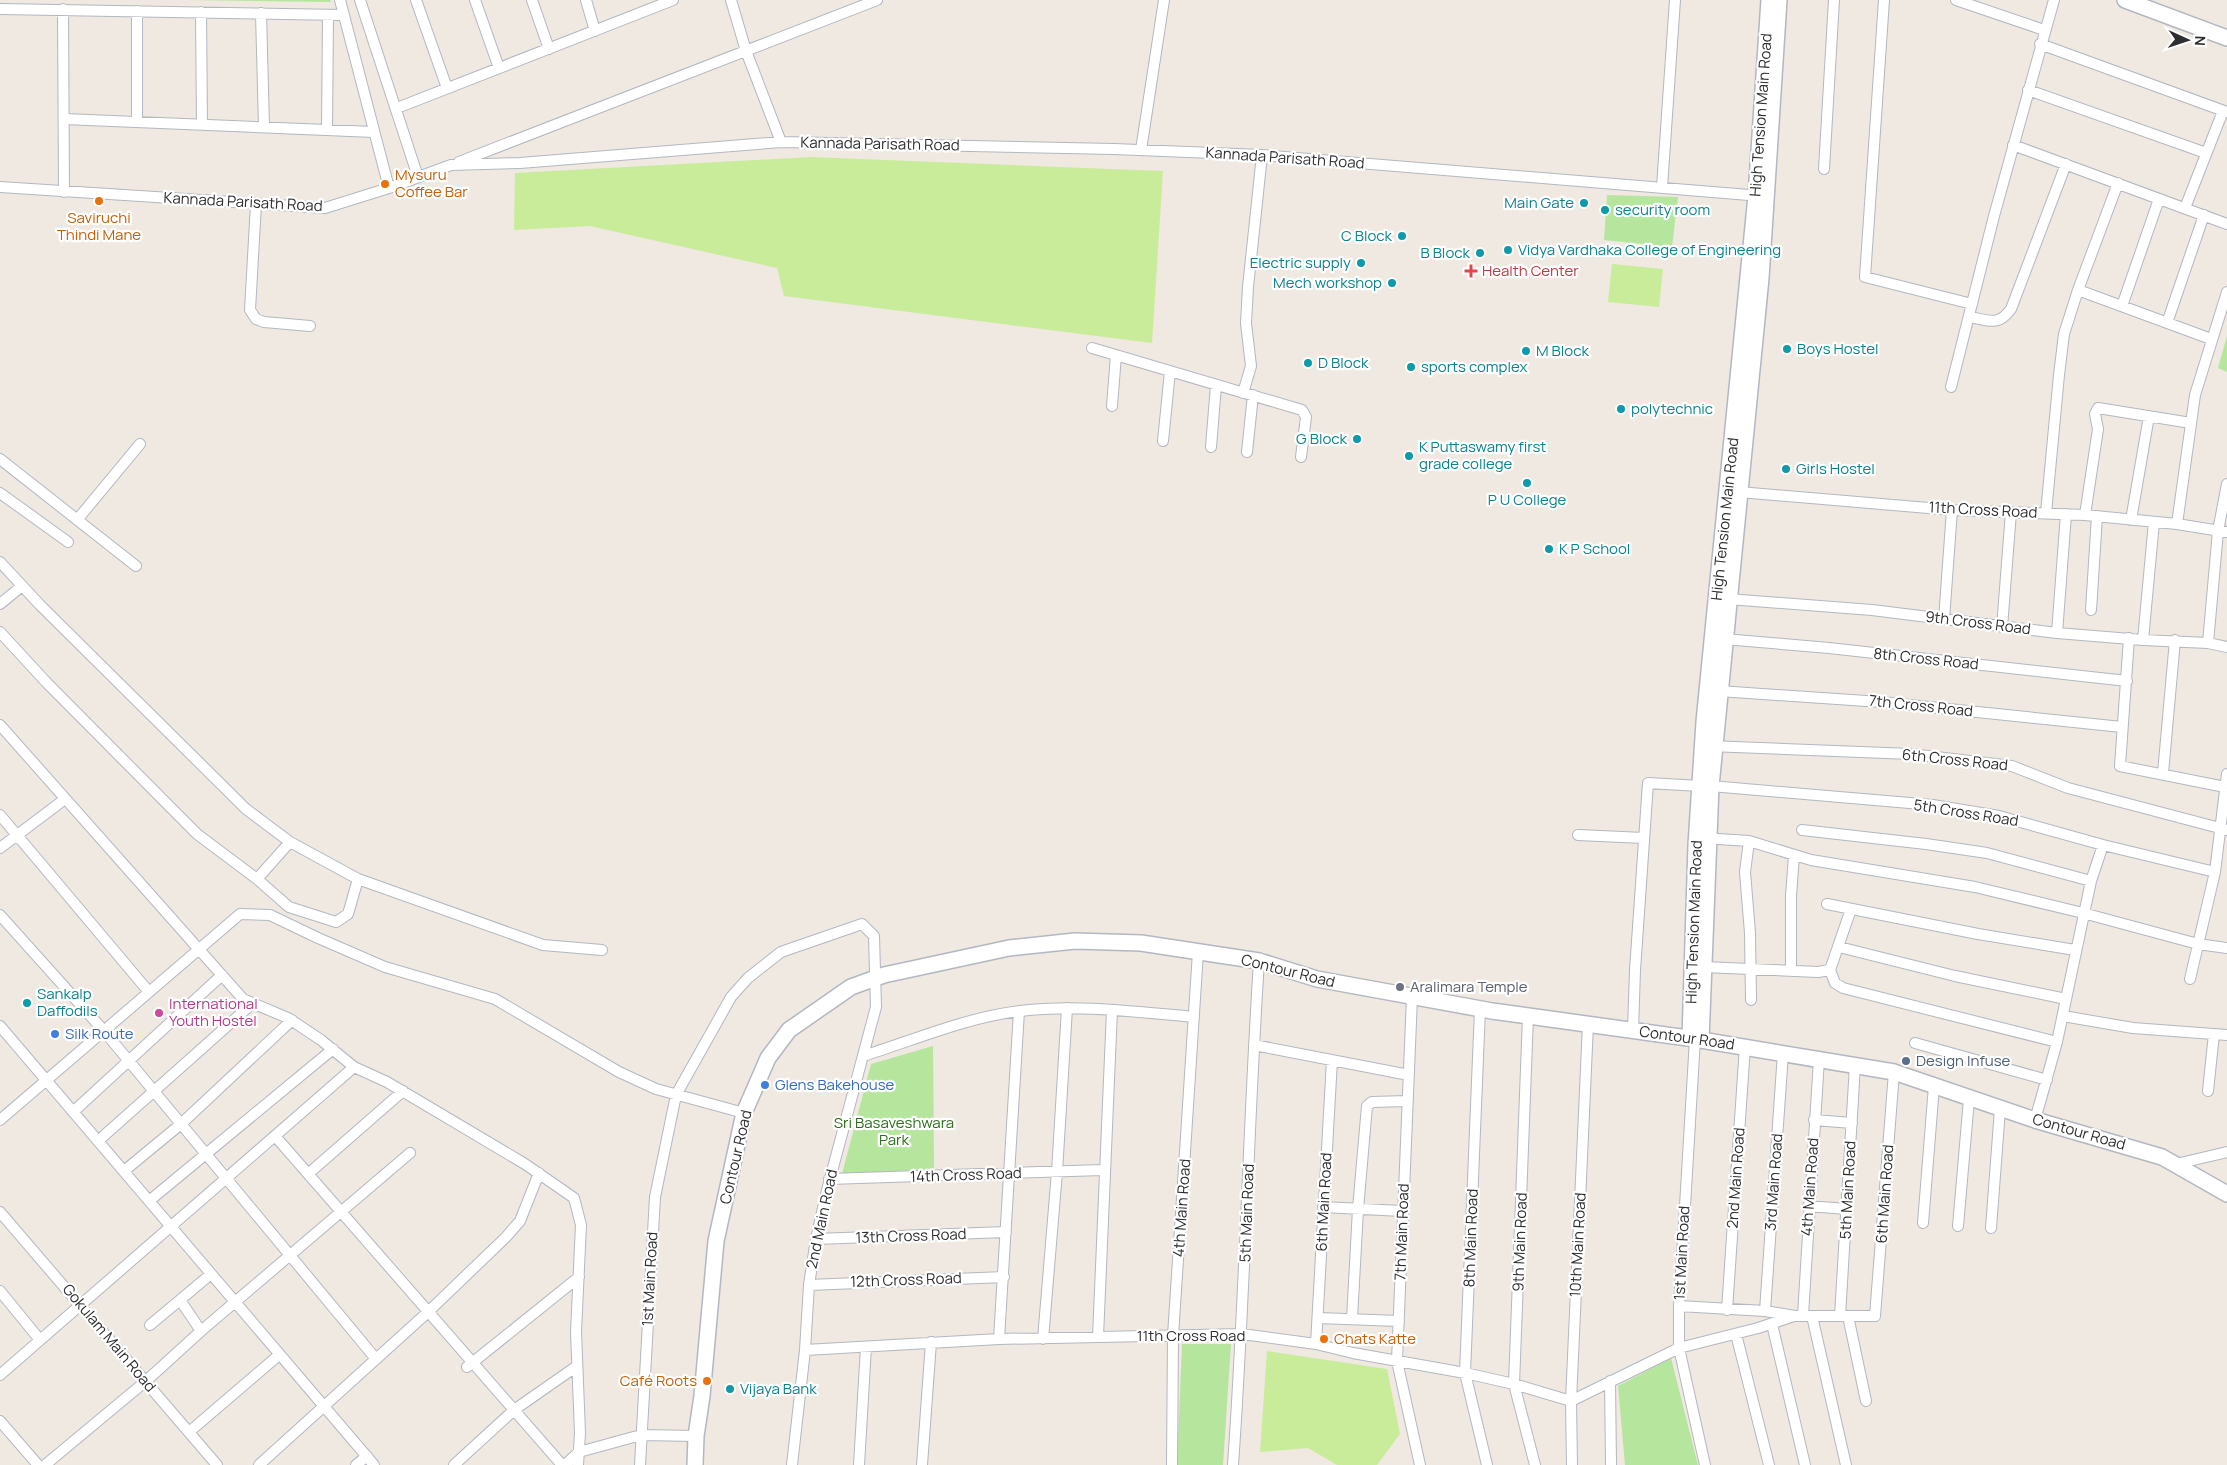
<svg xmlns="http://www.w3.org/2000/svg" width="2227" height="1465" viewBox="0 0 2227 1465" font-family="Manrope,sans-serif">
  <rect width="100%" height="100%" fill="#efe9e1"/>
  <path fill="#b6e59e" d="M188,0H330L331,2Z
    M1607,195L1678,197L1672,247L1604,240Z
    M2227,336V372L2218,368Z
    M933,1046L934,1169L842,1174L871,1064Z
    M1182,1344H1231L1223,1465H1177Z
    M1671,1358L1698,1465H1625L1618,1386Z"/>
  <path fill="#c9ec9a" d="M811,157L1163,171L1152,343L784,296L777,268L590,226L514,230L515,173Z
    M1612,264L1663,269L1659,307L1608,302Z
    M1267,1351L1387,1369L1400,1434L1377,1465H1337L1308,1448L1260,1452Z"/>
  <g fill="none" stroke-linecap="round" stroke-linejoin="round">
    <g stroke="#b4b7c1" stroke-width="12">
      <path id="street" d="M340,0L389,188
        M360,0L418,177
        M416,0L447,88
        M475,0L499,68
        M532,0L549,49
        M586,0L595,31
        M731,0L746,51L781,142
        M1884,0L1865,277L1972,304
        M1956,0L2044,30
        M0,9L343,15
        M63,9L64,192
        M137,11V122
        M201,12L202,125
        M261,13L264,127
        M2040,44L2227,112
        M2028,90L2206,153
        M397,108L673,0
        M64,119L374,132
        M327,130L328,15
        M2013,145L2227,224
        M1141,150L1164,0
        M459,162L877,0
        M1824,169L1834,0
        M0,187L325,208L389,188L451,165L520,163L781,142L1114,149L1262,155L1761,196
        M1662,187L1675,0
        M256,204L250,310L256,319L264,322L310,326
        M2185,208L2223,111
        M2078,290L2211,339
        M2122,306L2159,199
        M1969,317C1989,320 1998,327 2011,309L2066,164
        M2167,323L2204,215
        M1092,348L1302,410L1306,417L1301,457
        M1951,387L1994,216L2054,0
        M1243,393L1251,366L1246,323L1248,287L1262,155
        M1112,406L1116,355
        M1163,441L1170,371
        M1211,447L1216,385
        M1247,452L1253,395
        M0,459L136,566
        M1739,492L1952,510L2085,515L2177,524L2227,532
        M0,493L68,542
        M2046,513L2059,375L2064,334L2078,290L2118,183
        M2085,515L2098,429L2095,414L2098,408L2191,423
        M77,520L140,444
        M2131,520L2149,416
        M2177,524L2195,395L2227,292
        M0,562L40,605L246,809L290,842L358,879L543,945L602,950
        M1728,599L1872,610L2057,633L2143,640L2208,643L2227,647
        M0,604L22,586
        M2091,610L2097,516
        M1944,619L1952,510
        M2002,627L2011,512
        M0,632L46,682L197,834L257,879L289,907L336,922L348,914L358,879
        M2057,633L2066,514
        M2129,638L2120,766L2225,787
        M1724,639L1829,648L2127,681
        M2143,640L2154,522
        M2208,643L2218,531L2227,484
        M1719,691L1881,702L2122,727
        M0,725L243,999L288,1018L321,1040L354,1067L387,1082L525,1164L574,1198L581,1225L576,1332L580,1433L578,1465
        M1709,746L1911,754L2012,766L2068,788L2227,830
        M2163,773L2175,640
        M1711,786L1933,805L1999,816L2103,845L2215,872
        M0,815L149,992
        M1802,830L1926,844L1987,853L2091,881
        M1578,835L1644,838
        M1703,838L1749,841L1811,860L1975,887L2083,913L2198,944L2227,948
        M1749,841L1745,872L1750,933L1751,1000
        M0,848L65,799
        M257,879L290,842
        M1827,904L1978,934L2075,950
        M0,915L104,1031L376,1359
        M1839,947L1955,976L2066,999
        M1703,967L1818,972L1830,970L1851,909
        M1830,970L1835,983L1843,988L2057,1042
        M1791,971V896L1794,855
        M2190,979L2215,872L2227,774
        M1412,997L1397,1361L1420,1465
        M1480,1009L1465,1373L1487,1465
        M1528,1016L1514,1384L1535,1465
        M2063,1016L2133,1028L2227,1035
        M0,1026L374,1465
        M1633,1030L1635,970L1648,783L1700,786
        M1695,1039L1679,1306V1348L1705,1465
        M1915,1043L2047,1080
        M1254,1045L1409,1075
        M863,1056C914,1040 967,1017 1020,1011C1078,1004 1136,1012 1194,1017
        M2208,1091L2214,1034
        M73,1112L222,975
        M0,1120L240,914L270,915L318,938L385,967L495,999L619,1072L656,1089L744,1113
        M1814,1120L1852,1123
        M2035,1120L2057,1042L2091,881L2103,845
        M275,1136L562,1465
        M98,1141L253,1003
        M2176,1164L2227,1152
        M124,1171L181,1124L292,1020
        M308,1174L403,1091
        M829,1179L1103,1170
        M149,1201L333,1049
        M1808,1206L1847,1209
        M1323,1207L1402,1211
        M0,1212L217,1465
        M1923,1223L1934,1086
        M1958,1226L1969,1099
        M1991,1228L2000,1109
        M816,1239L1006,1232
        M809,1285L1004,1277
        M0,1291L40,1340
        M180,1300L211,1274
        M1679,1306L1765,1311L1795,1316H1875L1894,1072
        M1727,1310L1745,1046
        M1765,1311L1783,1053
        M1803,1315L1819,1059
        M1812,1316L1846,1465
        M1840,1316L1855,1065
        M1848,1316L1866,1401
        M1318,1318L1399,1321
        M1352,1319L1358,1209L1367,1106L1372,1102L1407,1101
        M1772,1324L1805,1465
        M201,1331L410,1153
        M1736,1334L1769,1465
        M1098,1337L1112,1010
        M999,1339L1019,1011
        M1043,1339L1057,1172L1067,1008
        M1316,1344L1332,1060
        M805,1350L999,1339L1242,1334L1316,1344L1353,1353L1465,1373L1514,1384L1571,1401
        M467,1367L579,1277
        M0,1375L354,1067
        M1610,1381L1611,1465
        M1571,1401L1679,1348L1758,1328L1794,1316
        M0,1421L38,1465
        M189,1432L279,1355
        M45,1465L146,1381L201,1331L180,1300L150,1325
        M259,1465L428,1312L506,1237L520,1221L539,1173
        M356,1465L367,1456
        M454,1465L514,1410L577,1366
        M565,1465L579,1452L641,1435L696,1436
        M640,1465L655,1197L676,1095L731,997L748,978L781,952L862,924L874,936L876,1007L827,1190L816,1239L809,1285L805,1350L792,1465
        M859,1465L866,1347
        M922,1465L931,1342
        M1172,1465L1173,1336L1198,952
        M1233,1465C1245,1297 1248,1129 1259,961
        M1572,1465L1571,1401L1588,1024"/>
    </g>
    <g stroke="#b4b7c1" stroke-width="18">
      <path id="secondary" d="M2125,0L2227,38
        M1690,1038L1696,845L1704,722L1756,196L1769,0
        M1701,1040L1711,786L1761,278L1779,0
        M695,1465L696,1436L702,1396L716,1241L744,1113L768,1058L789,1030L851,987L884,975L1009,948L1075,941L1141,943L1259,961L1317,979L1492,1011L1695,1039L1894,1072L2035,1120L2162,1157L2227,1194"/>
    </g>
    <use href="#street" stroke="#fff" stroke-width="10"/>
    <use href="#secondary" stroke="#fff" stroke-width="15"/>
  </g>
  <g fill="#e8710a" stroke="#fff" stroke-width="2">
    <circle cx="385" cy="184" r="5"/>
    <circle cx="99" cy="201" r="5"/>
    <circle cx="1324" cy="1339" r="5"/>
    <circle cx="707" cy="1381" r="5"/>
  </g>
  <g fill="#0f9aa8" stroke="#fff" stroke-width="2">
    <circle cx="1584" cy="203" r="5"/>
    <circle cx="1605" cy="210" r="5"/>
    <circle cx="1402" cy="236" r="5"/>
    <circle cx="1508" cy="250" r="5"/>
    <circle cx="1480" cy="253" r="5"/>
    <circle cx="1361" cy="263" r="5"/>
    <circle cx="1392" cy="283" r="5"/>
    <circle cx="1787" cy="349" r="5"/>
    <circle cx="1526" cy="351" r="5"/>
    <circle cx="1308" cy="363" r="5"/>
    <circle cx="1411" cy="367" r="5"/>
    <circle cx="1621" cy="409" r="5"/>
    <circle cx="1357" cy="439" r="5"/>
    <circle cx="1409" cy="456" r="5"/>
    <circle cx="1786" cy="469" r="5"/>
    <circle cx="1527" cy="483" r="5"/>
    <circle cx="1549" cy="549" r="5"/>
    <circle cx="27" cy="1003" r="5"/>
    <circle cx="730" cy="1389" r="5"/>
  </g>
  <path fill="#e0444e" stroke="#fff" stroke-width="2" d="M1468.5 263.5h5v5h5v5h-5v5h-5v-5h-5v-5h5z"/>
  <circle fill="#6b7280" stroke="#fff" stroke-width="2" cx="1400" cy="987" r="5"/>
  <circle fill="#d1479c" stroke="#fff" stroke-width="2" cx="159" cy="1013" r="5"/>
  <g fill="#3f7fe0" stroke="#fff" stroke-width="2">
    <circle cx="55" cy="1034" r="5"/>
    <circle cx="765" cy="1085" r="5"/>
  </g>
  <circle fill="#5c6f8a" stroke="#fff" stroke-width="2" cx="1906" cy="1061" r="5"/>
  <g text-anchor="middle" stroke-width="4.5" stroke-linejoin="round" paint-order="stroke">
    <g font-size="15" fill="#2e2e2e" stroke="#fff">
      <text transform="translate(1761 115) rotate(-86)" y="5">High Tension Main Road</text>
      <text transform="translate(880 144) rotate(1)" y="5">Kannada Parisath Road</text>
      <text transform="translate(1285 158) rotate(4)" y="5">Kannada Parisath Road</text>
      <text transform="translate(243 202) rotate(3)" y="5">Kannada Parisath Road</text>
      <text transform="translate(1983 510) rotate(3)" y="5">11th Cross Road</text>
      <text transform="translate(1725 519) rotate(-84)" y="5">High Tension Main Road</text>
      <text transform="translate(1978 623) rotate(7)" y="5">9th Cross Road</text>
      <text transform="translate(1926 659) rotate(6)" y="5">8th Cross Road</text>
      <text transform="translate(1921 706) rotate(6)" y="5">7th Cross Road</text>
      <text transform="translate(1955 760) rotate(6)" y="5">6th Cross Road</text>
      <text transform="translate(1966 813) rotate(9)" y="5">5th Cross Road</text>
      <text transform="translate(1694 922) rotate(-88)" y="5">High Tension Main Road</text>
      <text transform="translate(1288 971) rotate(14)" y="5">Contour Road</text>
      <text transform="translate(1687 1038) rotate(8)" y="5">Contour Road</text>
      <text transform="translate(2079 1132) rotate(16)" y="5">Contour Road</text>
      <text transform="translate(736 1157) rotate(-77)" y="5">Contour Road</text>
      <text transform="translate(966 1175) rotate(-2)" y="5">14th Cross Road</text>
      <text transform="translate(1736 1178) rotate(-86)" y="5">2nd Main Road</text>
      <text transform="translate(1774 1182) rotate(-86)" y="5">3rd Main Road</text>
      <text transform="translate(1810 1187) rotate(-86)" y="5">4th Main Road</text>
      <text transform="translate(1848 1190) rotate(-87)" y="5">5th Main Road</text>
      <text transform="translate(1885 1194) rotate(-86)" y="5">6th Main Road</text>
      <text transform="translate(1324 1202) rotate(-87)" y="5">6th Main Road</text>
      <text transform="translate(1182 1208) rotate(-86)" y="5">4th Main Road</text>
      <text transform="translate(1247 1213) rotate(-88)" y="5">5th Main Road</text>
      <text transform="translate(822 1219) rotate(-78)" y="5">2nd Main Road</text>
      <text transform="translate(1402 1232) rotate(-88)" y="5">7th Main Road</text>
      <text transform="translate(911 1236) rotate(-2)" y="5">13th Cross Road</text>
      <text transform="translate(1471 1238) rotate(-88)" y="5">8th Main Road</text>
      <text transform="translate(1520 1242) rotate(-88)" y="5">9th Main Road</text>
      <text transform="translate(1578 1245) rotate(-87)" y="5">10th Main Road</text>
      <text transform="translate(1682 1253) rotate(-87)" y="5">1st Main Road</text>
      <text transform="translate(650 1279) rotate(-87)" y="5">1st Main Road</text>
      <text transform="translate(906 1280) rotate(-2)" y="5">12th Cross Road</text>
      <text x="1191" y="1341">11th Cross Road</text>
      <text transform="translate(109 1338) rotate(50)" y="5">Gokulam Main Road</text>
    </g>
    <g font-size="15" fill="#c56008" stroke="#fff" text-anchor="start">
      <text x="395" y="180">Mysuru<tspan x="395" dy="17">Coffee Bar</tspan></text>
      <text x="99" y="223" text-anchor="middle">Saviruchi<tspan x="99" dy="17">Thindi Mane</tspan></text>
      <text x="1334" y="1344">Chats Katte</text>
      <text x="697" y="1386" text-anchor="end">Café Roots</text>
    </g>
    <g font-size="15" fill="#0d838f" stroke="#fff" text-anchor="start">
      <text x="1574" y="208" text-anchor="end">Main Gate</text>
      <text x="1615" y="215">security room</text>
      <text x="1392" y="241" text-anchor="end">C Block</text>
      <text x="1518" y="255">Vidya Vardhaka College of Engineering</text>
      <text x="1470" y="258" text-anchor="end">B Block</text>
      <text x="1351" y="268" text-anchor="end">Electric supply</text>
      <text x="1382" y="288" text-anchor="end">Mech workshop</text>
      <text x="1797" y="354">Boys Hostel</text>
      <text x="1536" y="356">M Block</text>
      <text x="1318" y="368">D Block</text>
      <text x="1421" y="372">sports complex</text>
      <text x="1631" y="414">polytechnic</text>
      <text x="1347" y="444" text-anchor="end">G Block</text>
      <text x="1419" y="452">K Puttaswamy first<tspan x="1419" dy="17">grade college</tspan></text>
      <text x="1796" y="474">Girls Hostel</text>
      <text x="1527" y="505" text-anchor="middle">P U College</text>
      <text x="1559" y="554">K P School</text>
      <text x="37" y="999">Sankalp<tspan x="37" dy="17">Daffodils</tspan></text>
      <text x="740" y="1394">Vijaya Bank</text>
    </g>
    <g font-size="15" fill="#be3a42" stroke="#fff" text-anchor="start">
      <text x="1482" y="276">Health Center</text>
    </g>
    <g font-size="15" fill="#5b616d" stroke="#fff" text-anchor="start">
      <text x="1410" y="992">Aralimara Temple</text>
    </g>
    <g font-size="15" fill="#b23c85" stroke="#fff" text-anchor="start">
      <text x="169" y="1009">International<tspan x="169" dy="17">Youth Hostel</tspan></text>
    </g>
    <g font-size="15" fill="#366cbe" stroke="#fff" text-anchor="start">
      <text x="65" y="1039">Silk Route</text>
      <text x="775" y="1090">Glens Bakehouse</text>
    </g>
    <g font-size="15" fill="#4e5e75" stroke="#fff" text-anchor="start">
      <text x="1916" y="1066">Design Infuse</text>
    </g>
    <g font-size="15" fill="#2c6e1b" stroke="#fff">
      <text x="894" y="1128">Sri Basaveshwara<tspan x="894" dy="17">Park</tspan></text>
    </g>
  </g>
  <g transform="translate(2187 40) rotate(93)" stroke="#ffffff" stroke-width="4" paint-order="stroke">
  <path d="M0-4L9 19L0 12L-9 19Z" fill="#2e2e2e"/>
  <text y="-8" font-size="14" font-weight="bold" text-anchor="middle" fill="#2e2e2e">N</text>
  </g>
</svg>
